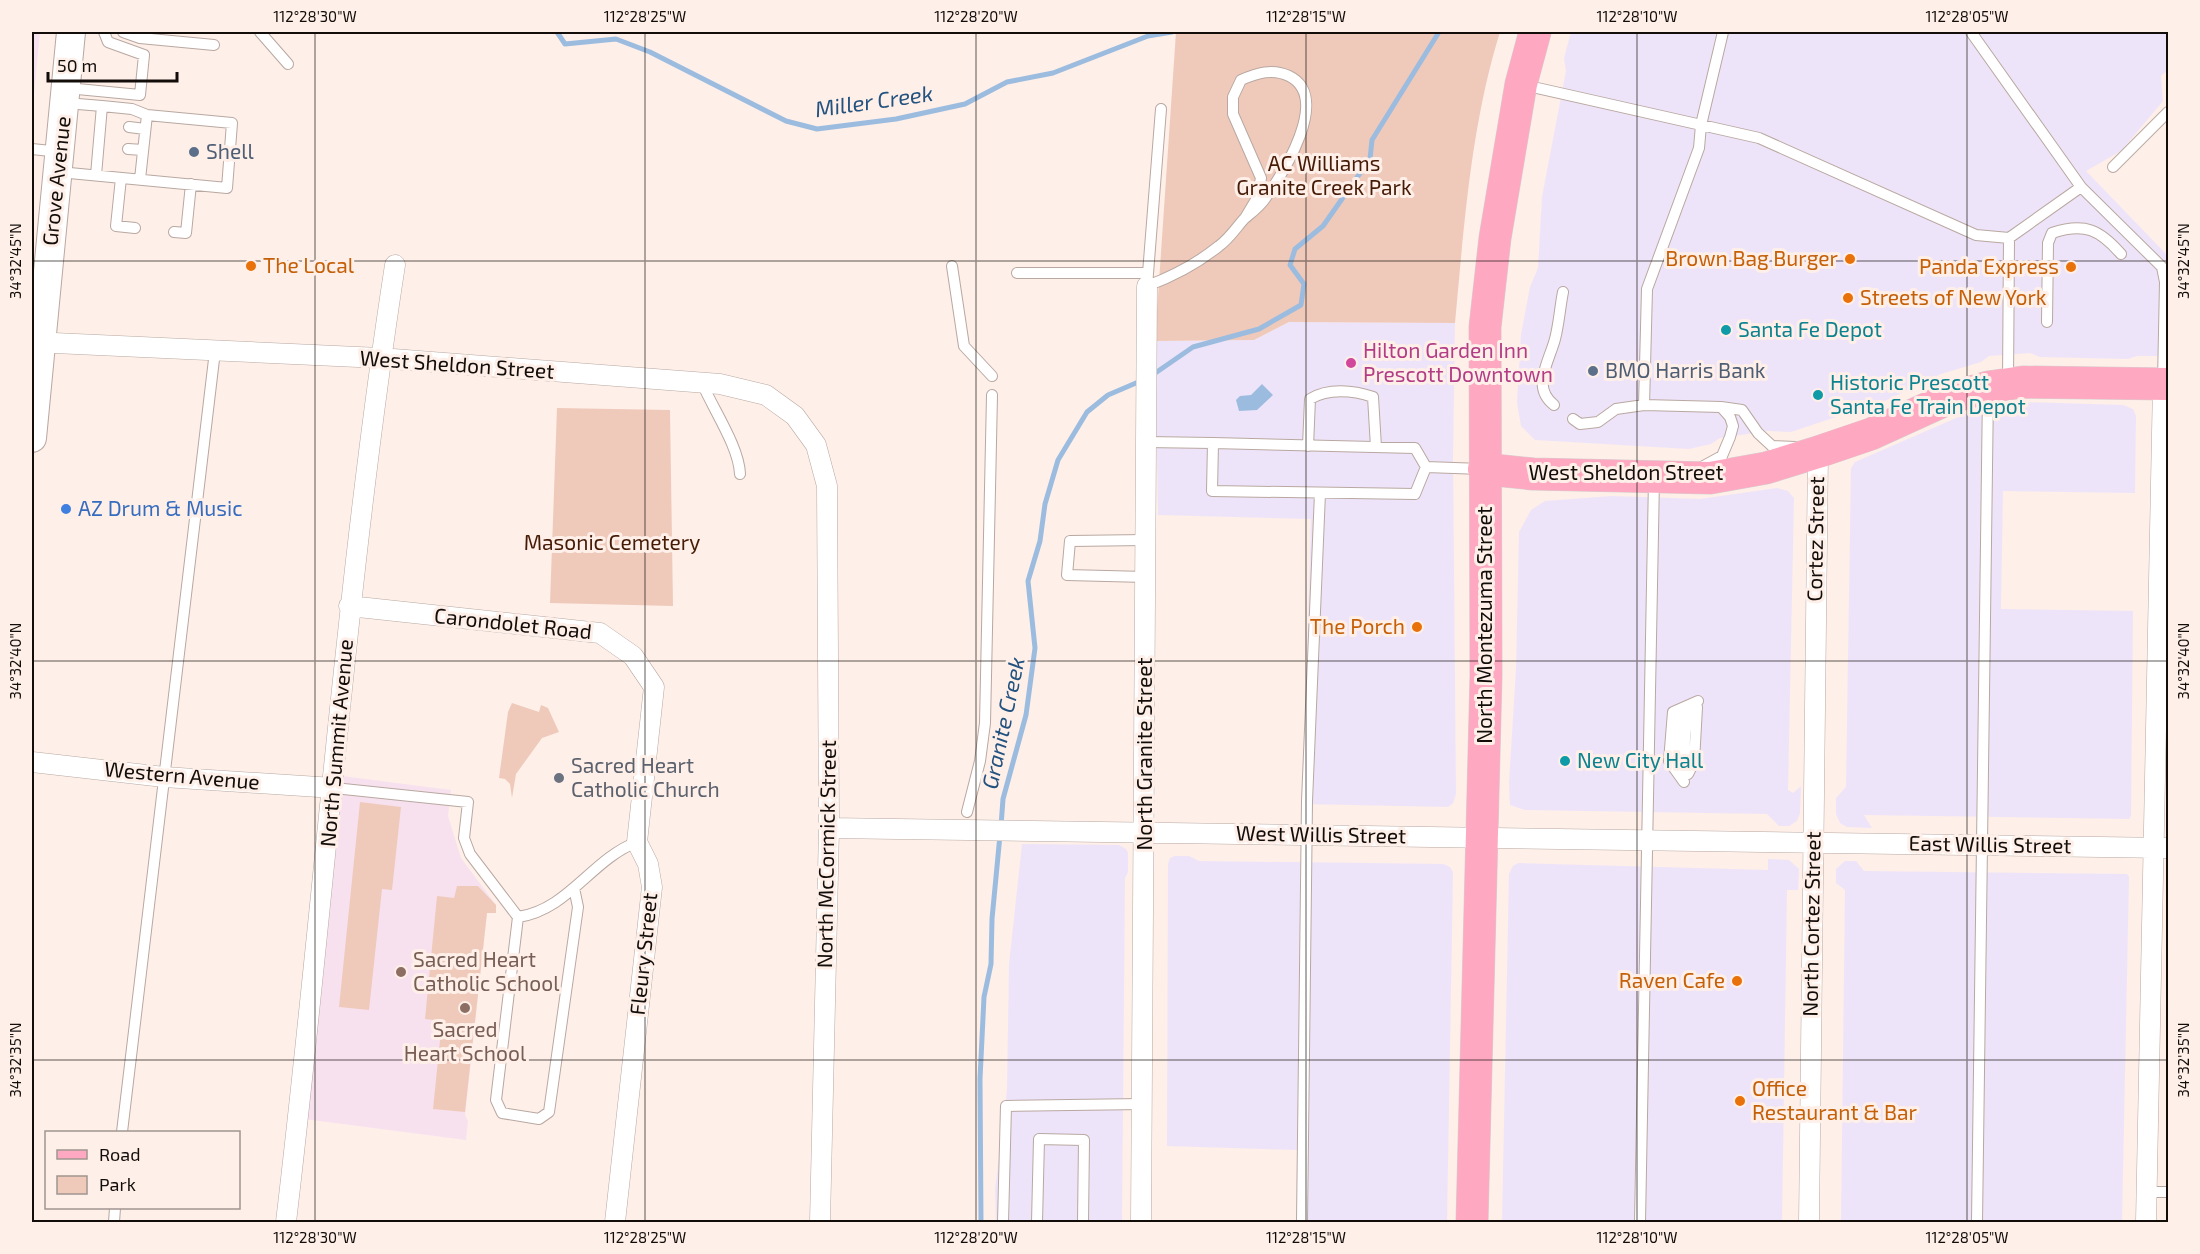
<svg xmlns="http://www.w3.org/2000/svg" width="2200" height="1254" viewBox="0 0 2200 1254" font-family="'Exo 2',sans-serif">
  <rect width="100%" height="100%" fill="#feefe9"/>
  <path fill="#eee4f9" d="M1571,32H2168V70L2161,76L2163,101L2121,151L2086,171L2168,256V356H2137L2128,359L2040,357L2030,353L1989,356L1981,362L1941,374L1887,400L1791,432L1768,431L1720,438L1711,444L1689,449L1535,440L1521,426L1517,403L1521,334L1530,287L1538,268L1542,197L1566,71L1564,58Z
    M1289,322L1455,323L1453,458L1456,794L1453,803L1448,807L1303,804L1311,519L1158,515L1155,341L1254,340Z
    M2021,402L2123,405L2133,409L2136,416L2135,493L2003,491L2001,609L2133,611L2131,816L2129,819L1864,815L1872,828L1847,827L1840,823L1836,814V798L1846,787L1851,468L1855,462L1963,415L1998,404Z
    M1777,488L1788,491L1794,498L1788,790L1793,793L1801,786L1800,813L1797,821L1789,826H1779L1767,814L1525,810L1510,805L1509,783L1516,669L1519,532L1531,510L1545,501L1612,496L1700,499Z
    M1022,844L1119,845L1126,849L1128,853V872L1125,878L1122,1222H996L995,1190L1007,1090L1009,964Z
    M1175,856H1189L1199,861L1443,864L1450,867L1453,872L1447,1222H1296L1297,1150L1167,1146L1168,864L1170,858Z
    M1768,859L1789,860L1799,869L1798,890H1787L1782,1222H1502L1509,874L1513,866L1518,863L1768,870Z
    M1845,861H1856L1864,871L2127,874L2129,877L2122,1222H1841L1845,890L1836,883V869Z"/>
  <path fill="#f7e1ef" d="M32,32H40L32,114Z
    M342,776L451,790L448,816L461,858L496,905V913H487L465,1115L468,1121L466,1140L304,1119Z"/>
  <path fill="#efcaba" d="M1176,32H1500C1471,125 1464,226 1455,323L1289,322L1254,340L1155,341Z
    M557,408L670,410L673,606L550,603Z
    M512,703L539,712L541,705L548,708L559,732L542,738L516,774L512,798L510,784L505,779L499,778L508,712Z
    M360,802L401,807L392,890L382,889L369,1010L339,1007Z
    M457,886H478L496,905V913H487L465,1112L433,1109L442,1021L425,1019L437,896L454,898Z"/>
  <path fill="#9cbcdf" d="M1262,384L1273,395L1257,410L1239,411L1236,400L1240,396L1251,395Z"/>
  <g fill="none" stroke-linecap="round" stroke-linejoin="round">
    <path stroke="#9cbcdf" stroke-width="5" d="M557,32L565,44L616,39L650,52L786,121L817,129L896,119L965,104L1007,82L1053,73L1148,36L1172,32
      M1151,376L1193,347L1259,329L1301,305L1304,284L1290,265L1295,249L1323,226L1370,159L1372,140L1439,32
      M1001,826L1003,799L1026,715L1035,648L1028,581L1040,541L1045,504L1058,460L1087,412L1108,395L1143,380
      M981,1222L980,1079L984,997L991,964L992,919L1000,835"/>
    <g stroke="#b9a8a1" stroke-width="12">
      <path id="lane" d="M123,32L140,38L214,45
        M260,32L288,64
        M1723,32L1701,125L1699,148L1647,289L1644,405L1721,407L1742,410L1758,433L1772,446L1795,447
        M1971,32L2081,187L2162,267L2165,282L2163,381
        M1524,85L1759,138L1976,235L2009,238L2008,383
        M67,88L140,95L144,55L108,42L104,32
        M66,103L102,106
        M1161,109L1147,286C1171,277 1198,263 1219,246C1229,239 1236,228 1244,219C1251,213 1259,207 1264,200C1283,174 1332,97 1289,76C1273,68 1257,73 1241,80L1233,97V114L1261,178L1257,198L1245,218
        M129,127L145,129
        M32,149L60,152
        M128,149L143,150
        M2113,167L2168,112
        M59,172L227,188L232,123L147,115L132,109L102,106L96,175
        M121,178L116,226L135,228
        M140,179L147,115
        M174,232L186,233L191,184
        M2009,238L2081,187
        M952,266L964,346L992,376
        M1017,273H1148
        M2047,322L2048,243L2052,233C2085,222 2100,230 2121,254
        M702,383C714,411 739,447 740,474
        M1554,405C1531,387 1549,362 1555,339C1559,324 1560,307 1563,292
        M1573,419L1580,424L1598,422L1616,409L1644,405
        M1146,442L1213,443
        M1213,443L1415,448L1426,467L1415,494L1212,491Z
        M1308,446L1310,399C1328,388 1353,390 1373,397L1376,447
        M1426,467L1482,469
        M1700,468L1722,456L1730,437L1733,426L1730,417L1721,407
        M1146,540L1070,541L1067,575L1146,577
        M1681,772C1675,754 1672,721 1688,708
        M1688,774L1694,762L1697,707
        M1685,775C1686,754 1681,726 1693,708
        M1684,782L1669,761L1673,712L1698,701
        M334,788L468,802L464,838L470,854L518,917L496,1100L502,1113L539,1119L549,1112L578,907L574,888
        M967,812L980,761L985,723L992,395
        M518,917C568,910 592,859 637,842
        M122,1132L215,351
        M2147,1192H2168
        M114,1222L115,1208
        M1003,1222L1006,1106L1142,1104
        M1037,1222L1039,1139L1084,1140L1083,1222
        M1302,1222L1307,801L1320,493
        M1640,1222L1654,479
        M1977,1222L1988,392"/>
    </g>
    <g stroke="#b9a8a1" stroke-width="21">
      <path id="street" d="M32,342L380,358L720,384L766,395L795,416L816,445L827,486L829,828L820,1222
        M349,606L600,633L633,656L654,687L637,842L648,864L652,887L615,1222
        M32,762L164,777L334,788
        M829,828L2168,848
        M286,1222C324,903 346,582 395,265
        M1141,1222L1147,286
        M1809,1222L1818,452
        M2146,1222L2163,384"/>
    </g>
    <g stroke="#b9a8a1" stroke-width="30">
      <path id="secondary" d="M32,438L71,32"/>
    </g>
    <g stroke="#d5d3d3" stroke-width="33">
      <path id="primary" d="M1484,469L1533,474L1710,478L1766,468L1818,452L1871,434L1950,398L1988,387L2023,382L2168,384
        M1472,1222L1486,676L1485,327L1495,238L1521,84L1535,32"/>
    </g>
    <use href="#lane" stroke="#fff" stroke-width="10"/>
    <use href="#street" stroke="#fff" stroke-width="20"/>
    <use href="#secondary" stroke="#fff" stroke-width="28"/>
    <use href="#primary" stroke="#fea9c1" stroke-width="32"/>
  </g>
  <path fill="none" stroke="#130d0a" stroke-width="1.5" stroke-opacity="0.45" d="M315,32V1222M645,32V1222M976,32V1222M1306,32V1222M1637,32V1222M1967,32V1222M32,261H2168M32,661H2168M32,1060H2168"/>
  <g fill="#5c6f8a" stroke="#feefe9" stroke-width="2">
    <circle cx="194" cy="152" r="6"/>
    <circle cx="1593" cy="371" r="6"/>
  </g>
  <g fill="#e8710a" stroke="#feefe9" stroke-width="2">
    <circle cx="1850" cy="259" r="6"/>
    <circle cx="251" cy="266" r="6"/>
    <circle cx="2071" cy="267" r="6"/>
    <circle cx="1848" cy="298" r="6"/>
    <circle cx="1417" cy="627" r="6"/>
    <circle cx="1737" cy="981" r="6"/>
    <circle cx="1740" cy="1101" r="6"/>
  </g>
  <g fill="#0f9aa8" stroke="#feefe9" stroke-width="2">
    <circle cx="1726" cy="330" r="6"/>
    <circle cx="1818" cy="395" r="6"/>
    <circle cx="1565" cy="761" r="6"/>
  </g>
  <circle fill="#d1479c" stroke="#feefe9" stroke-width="2" cx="1351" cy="363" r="6"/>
  <circle fill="#3f7fe0" stroke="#feefe9" stroke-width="2" cx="66" cy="509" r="6"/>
  <circle fill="#6b7280" stroke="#feefe9" stroke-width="2" cx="559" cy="778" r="6"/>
  <g fill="#8d6e63" stroke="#feefe9" stroke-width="2">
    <circle cx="401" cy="972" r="6"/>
    <circle cx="465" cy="1008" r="6"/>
  </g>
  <g text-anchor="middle" stroke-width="6" stroke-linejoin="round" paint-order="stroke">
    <g font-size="21" fill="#4e5e75" stroke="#feefe9" text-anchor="start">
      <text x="206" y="159">Shell</text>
      <text x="1605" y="378">BMO Harris Bank</text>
    </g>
    <g font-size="21" fill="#461b06" stroke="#feefe9">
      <text x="1324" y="171">AC Williams<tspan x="1324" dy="24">Granite Creek Park</tspan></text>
      <text x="612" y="550">Masonic Cemetery</text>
    </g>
    <g font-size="21" fill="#130d0a" stroke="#feefe9">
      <text transform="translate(57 181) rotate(-84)" y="7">Grove Avenue</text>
      <text transform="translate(457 365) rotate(4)" y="7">West Sheldon Street</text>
      <text x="1626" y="480">West Sheldon Street</text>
      <text transform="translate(1816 539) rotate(-89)" y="7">Cortez Street</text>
      <text transform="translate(513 624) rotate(6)" y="7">Carondolet Road</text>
      <text transform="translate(1485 625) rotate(-90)" y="7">North Montezuma Street</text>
      <text transform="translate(337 743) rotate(-85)" y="7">North Summit Avenue</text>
      <text transform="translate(1145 754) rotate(-90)" y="7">North Granite Street</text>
      <text transform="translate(182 776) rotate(5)" y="7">Western Avenue</text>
      <text transform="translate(1321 835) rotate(1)" y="7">West Willis Street</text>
      <text transform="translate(1990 845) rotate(1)" y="7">East Willis Street</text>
      <text transform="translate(827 854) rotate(-89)" y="7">North McCormick Street</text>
      <text transform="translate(1812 924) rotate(-89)" y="7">North Cortez Street</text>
      <text transform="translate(644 954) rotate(-84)" y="7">Fleury Street</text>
    </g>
    <g font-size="21" fill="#c56008" stroke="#feefe9" text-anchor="end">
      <text x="1838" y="266">Brown Bag Burger</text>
      <text x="263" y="273" text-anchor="start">The Local</text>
      <text x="2059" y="274">Panda Express</text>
      <text x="1860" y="305" text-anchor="start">Streets of New York</text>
      <text x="1405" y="634">The Porch</text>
      <text x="1725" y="988">Raven Cafe</text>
      <text x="1752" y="1096" text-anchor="start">Office<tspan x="1752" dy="24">Restaurant &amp; Bar</tspan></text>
    </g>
    <g font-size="21" fill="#0d838f" stroke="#feefe9" text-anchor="start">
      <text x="1738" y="337">Santa Fe Depot</text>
      <text x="1830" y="390">Historic Prescott<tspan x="1830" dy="24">Santa Fe Train Depot</tspan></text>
      <text x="1577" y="768">New City Hall</text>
    </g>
    <g font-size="21" fill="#b23c85" stroke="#feefe9" text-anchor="start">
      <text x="1363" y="358">Hilton Garden Inn<tspan x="1363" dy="24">Prescott Downtown</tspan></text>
    </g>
    <g font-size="21" fill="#366cbe" stroke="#feefe9" text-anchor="start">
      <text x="78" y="516">AZ Drum &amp; Music</text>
    </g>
    <g font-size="21" fill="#5b616d" stroke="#feefe9" text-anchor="start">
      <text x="571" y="773">Sacred Heart<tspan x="571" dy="24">Catholic Church</tspan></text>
    </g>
    <g font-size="21" fill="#785e54" stroke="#feefe9" text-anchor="start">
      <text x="413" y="967">Sacred Heart<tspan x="413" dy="24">Catholic School</tspan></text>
      <text x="465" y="1037" text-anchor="middle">Sacred<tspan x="465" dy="24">Heart School</tspan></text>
    </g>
    <g font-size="22" font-style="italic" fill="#24527f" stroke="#feefe9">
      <text transform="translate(874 101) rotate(-8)" y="8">Miller Creek</text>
      <text transform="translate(1003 723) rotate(-78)" y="8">Granite Creek</text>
    </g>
  </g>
  <rect width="2200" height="1254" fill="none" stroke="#feefe9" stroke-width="66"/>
  <rect x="45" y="1131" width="195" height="78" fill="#feefe9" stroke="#a09590" stroke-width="1.5"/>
  <rect x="57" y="1150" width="30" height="9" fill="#fea9c1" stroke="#a09590" stroke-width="1.5"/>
  <text x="99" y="1161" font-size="18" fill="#130d0a">Road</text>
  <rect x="57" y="1176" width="30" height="18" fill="#efcaba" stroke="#a09590" stroke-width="1.5"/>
  <text x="99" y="1191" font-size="18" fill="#130d0a">Park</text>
  <path d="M48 72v9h129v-9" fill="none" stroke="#130d0a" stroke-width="3"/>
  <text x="57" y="72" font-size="18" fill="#130d0a" stroke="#feefe9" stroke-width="4.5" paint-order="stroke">50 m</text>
  <rect x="33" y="33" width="2134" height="1188" fill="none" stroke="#130d0a" stroke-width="2"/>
  <g font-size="15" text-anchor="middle" fill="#130d0a">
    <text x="315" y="22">112°28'30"W</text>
    <text x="645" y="22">112°28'25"W</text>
    <text x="976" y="22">112°28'20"W</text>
    <text x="1306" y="22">112°28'15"W</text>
    <text x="1637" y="22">112°28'10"W</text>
    <text x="1967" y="22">112°28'05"W</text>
    <text transform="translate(16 261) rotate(-90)" y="5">34°32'45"N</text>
    <text transform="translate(2184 261) rotate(-90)" y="5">34°32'45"N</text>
    <text transform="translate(16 661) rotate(-90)" y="5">34°32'40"N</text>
    <text transform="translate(2184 661) rotate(-90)" y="5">34°32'40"N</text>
    <text transform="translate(16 1060) rotate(-90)" y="5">34°32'35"N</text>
    <text transform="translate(2184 1060) rotate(-90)" y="5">34°32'35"N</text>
    <text x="315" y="1243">112°28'30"W</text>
    <text x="645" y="1243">112°28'25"W</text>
    <text x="976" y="1243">112°28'20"W</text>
    <text x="1306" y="1243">112°28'15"W</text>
    <text x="1637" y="1243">112°28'10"W</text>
    <text x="1967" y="1243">112°28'05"W</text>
  </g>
</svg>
